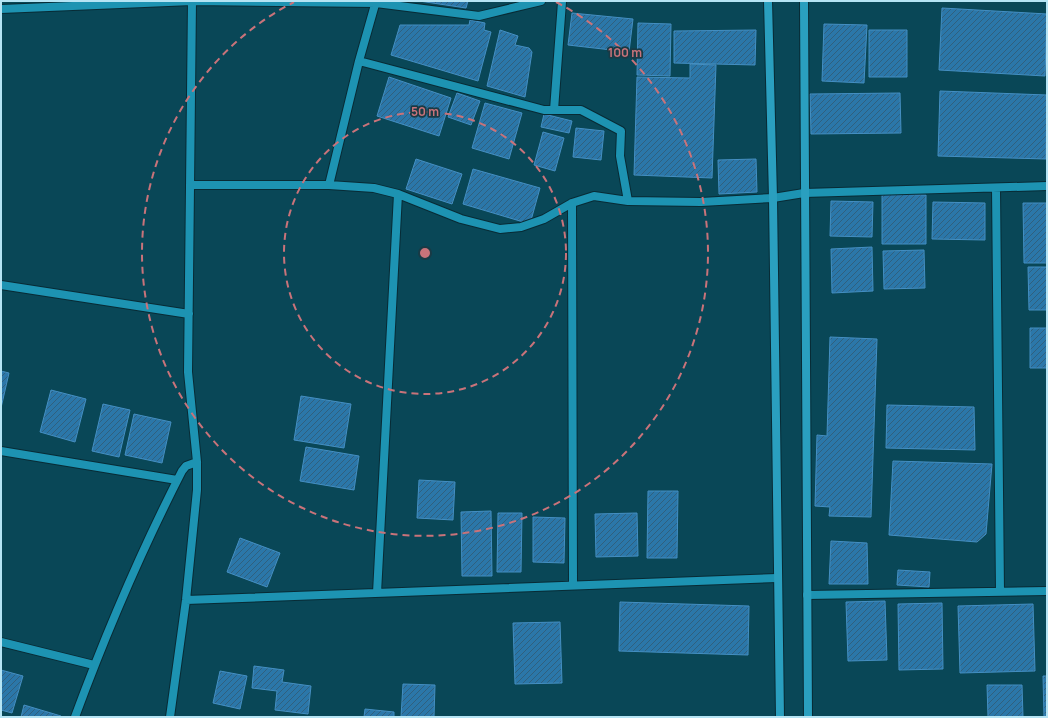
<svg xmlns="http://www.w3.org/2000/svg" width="1048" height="718" viewBox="0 0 1048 718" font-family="Manrope,sans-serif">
  <defs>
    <pattern id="building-hatch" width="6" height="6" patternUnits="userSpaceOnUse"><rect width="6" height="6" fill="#2b77a9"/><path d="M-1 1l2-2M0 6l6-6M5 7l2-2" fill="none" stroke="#30607e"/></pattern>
  </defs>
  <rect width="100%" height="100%" fill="#094757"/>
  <path fill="url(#building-hatch)" stroke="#458fc2" d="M419,1H468L466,8Z
    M942,8L1047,14L1045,76L939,70Z
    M572,13L633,19L629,52L568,45Z
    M470,20L485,23L484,30L491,32L478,81L391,55L400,25H469Z
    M638,23L671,24L670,76L637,75Z
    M824,24L867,25L864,83L822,81Z
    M500,30L518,36L515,45L529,48L532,52L525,97L487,86Z
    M756,30L755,65L674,63V31Z
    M869,30H907V77H869Z
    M690,64L716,65L712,178L634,175L637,77L690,78Z
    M389,77L451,98L439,136L377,116Z
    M940,91L1047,95L1046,159L938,156Z
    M457,93L480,101L471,125L448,117Z
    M900,93L901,133L811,134L810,94Z
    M485,103L522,113L509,159L472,148Z
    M544,114L572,121L569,133L541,127Z
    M576,128L604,131L601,160L573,157Z
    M543,132L564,138L555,171L534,165Z
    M416,159L462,174L452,204L406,189Z
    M756,159L757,192L719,194L718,160Z
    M473,169L540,188L530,224L463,204Z
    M882,194L926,195V244H882Z
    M831,201L873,202L872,237L830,236Z
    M933,202L985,203V240L932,239Z
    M1023,203H1047V263H1024Z
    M872,247L873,291L832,293L831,249Z
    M924,250L925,288L884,289L883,251Z
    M1028,267H1047V310H1029Z
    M1030,328H1047V368H1030Z
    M830,337L877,339L871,517L829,516L830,507L815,506L817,435L827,436Z
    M1,371L9,373L1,408Z
    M51,390L86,399L75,442L40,432Z
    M301,396L351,404L344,448L294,440Z
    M103,404L130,410L119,457L92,451Z
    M887,405L974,407L975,450L886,448Z
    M134,414L171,422L162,463L125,455Z
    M306,447L359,456L354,490L300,481Z
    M893,461L992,464L986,534L977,542L889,535Z
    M419,480L455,482L453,520L417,518Z
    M648,491H678L677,558H647Z
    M491,511L492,576H462L461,512Z
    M498,513H522L521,572H497Z
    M637,513L638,556L596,557L595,514Z
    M533,517L565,518L564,563L533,562Z
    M240,538L280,553L267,587L227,572Z
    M831,541L867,543L868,584H829Z
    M898,570L930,572L929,587L897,585Z
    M885,601L887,660L848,661L846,602Z
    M620,602L749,606L748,655L619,651Z
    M942,603L943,669L899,670L898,604Z
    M1033,604L1035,671L960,673L958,606Z
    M560,622L562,683L515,684L513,623Z
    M254,666L284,670L282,682L311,686L308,714L275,710L277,691L252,688Z
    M1,670L23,676L12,713L1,710Z
    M220,671L247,676L240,709L213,703Z
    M1043,676H1047V717H1044Z
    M403,684L435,685L434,717H401Z
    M987,685H1022L1023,717H988Z
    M24,705L61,716V717H21Z
    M365,709L394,712V717H364Z"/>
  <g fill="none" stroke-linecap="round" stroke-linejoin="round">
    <g stroke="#082b35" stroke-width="10">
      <path id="minor" d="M1,9L192,1L376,3L479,16L541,1
        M359,61L544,110H581L621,131L620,156L628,201
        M554,110L562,2
        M190,185H329L374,188L398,194L461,219L500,229L521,227L544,219L572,203L594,196L628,201L701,202L773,198L804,193L1047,186
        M329,185L359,61L376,1
        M996,188L1000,592
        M572,203L573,585
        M1,285L189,314
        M1,451L177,480
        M377,593L398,194
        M807,595L1047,591
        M186,600L777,578
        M1,642L94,665
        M75,717C106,633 141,551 182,471L186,466L197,462
        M170,717L186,600L197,490V462L188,372L192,1"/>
    </g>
    <g stroke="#082b35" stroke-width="10">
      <path id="secondary" d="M768,1L773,198L780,717
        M804,1L808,717"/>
    </g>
    <use href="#minor" stroke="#1d93b2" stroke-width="8"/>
    <use href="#secondary" stroke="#2a9fbf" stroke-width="8"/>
  </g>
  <g fill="none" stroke="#c9737a" stroke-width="2" stroke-dasharray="7 5">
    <circle cx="425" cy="253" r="141"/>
    <path d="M556 2A283 283 0 1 1 294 2"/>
  </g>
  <circle cx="425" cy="253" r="6" fill="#c9737a" stroke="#193a45" stroke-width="2"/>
  <g font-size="12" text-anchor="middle" font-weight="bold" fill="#c9737a" stroke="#193a45" stroke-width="3.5" stroke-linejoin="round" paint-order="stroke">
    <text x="625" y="57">100 m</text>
    <text x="425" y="116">50 m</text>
  </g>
  <rect width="1048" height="718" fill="none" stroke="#b5e4f4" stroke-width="4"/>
</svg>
